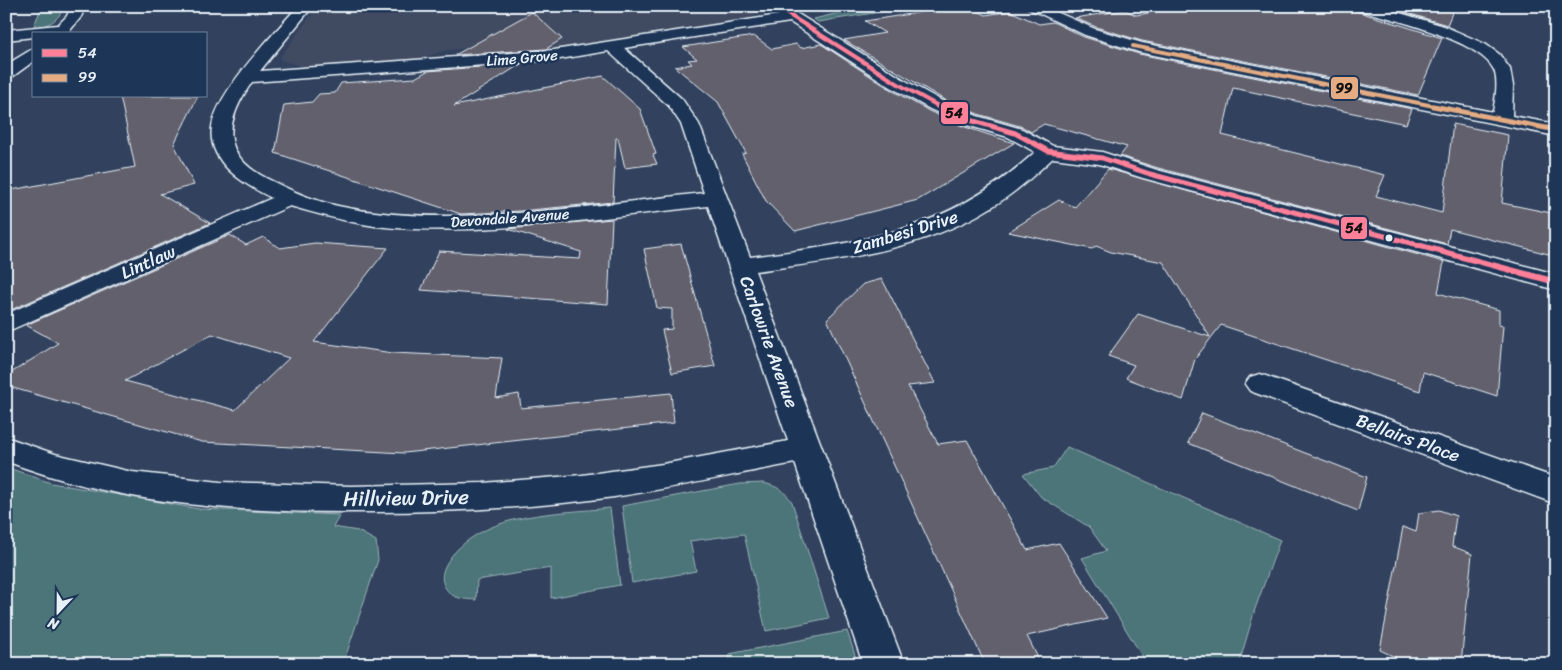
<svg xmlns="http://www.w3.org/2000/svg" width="1562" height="670" viewBox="0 0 1562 670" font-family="Sriracha,sans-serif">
  <rect width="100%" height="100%" fill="#32425e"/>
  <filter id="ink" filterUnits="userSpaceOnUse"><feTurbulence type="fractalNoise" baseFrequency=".02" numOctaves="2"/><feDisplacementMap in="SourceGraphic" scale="10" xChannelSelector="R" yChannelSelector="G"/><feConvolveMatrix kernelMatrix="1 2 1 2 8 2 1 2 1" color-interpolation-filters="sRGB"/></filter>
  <g filter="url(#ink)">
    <path fill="#404b62" d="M318,6H758L761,8L750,19L575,47L491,55L466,48L446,50L417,60L306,68L279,59Z"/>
    <path fill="#4b7479" stroke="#9ab2b8" d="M42,6H64C58,22 49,25 33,28Z
      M856,6H917L818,22L814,19L847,11Z
      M1067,447L1280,540L1255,609L1239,664H1147L1082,558L1106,551L1089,527L1041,497L1023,474L1053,468Z
      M6,467L51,483L199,509L340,515L333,527L358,531L376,541L378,560L343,664H6Z
      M763,483C777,486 784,490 792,502L829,618L766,631L744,534L690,541L696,571L632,583L622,506L740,484Z
      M610,508L620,585L551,598V568L477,580L476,600C463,599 450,599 444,585C439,574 446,563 453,554C491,511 557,514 610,508Z
      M847,631L858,664H730L729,654Z"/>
    <path fill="#62606d" stroke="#e8f1f8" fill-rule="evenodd" d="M962,6H968L986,15L1010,11L1039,24L1053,22L1084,37L1139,54L1412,109L1406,124L1233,88L1222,135L1385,175L1376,196L1442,213L1453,124L1508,135L1502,203L1556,214V256L1450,229L1447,244L1158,168L1120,156L1127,147L1044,124L1031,132L1023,127L978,114L943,99L844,40L885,33L865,21Z
      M1193,6H1352L1356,11L1442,38L1418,95L1142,41L1096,27L1075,18L1125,10L1136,15Z
      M1384,6H1455L1447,25Z
      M532,12L562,39L546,49L455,55Z
      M754,36L772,49L796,44L801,48L821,44L893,91L929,111L962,126L1014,143L918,200L795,231L766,201L742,154L746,153L718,102L675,67L692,64L688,60L697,59L683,47Z
      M521,64L454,106L603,76L640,109L656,154L653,155L657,164L625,168L618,138H616L613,202L520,211L461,214L275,153L284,105L312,102L319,94L335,93L341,83L415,78L427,71Z
      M120,96H198L174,144L194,185L160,194L210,223L6,312V191L135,167Z
      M1108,169L1444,262L1438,293L1499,310V325L1503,326L1497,396L1423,372L1420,391L1221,325L1195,359L1183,400L1126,378L1134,365L1108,356L1138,314L1210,337L1163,262L1111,252L1096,246L1092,249L1008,232L1059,200L1075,207Z
      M612,219L608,304L421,290L439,251L580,259L581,252L508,229Z
      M230,235L246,245L263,237L280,248L315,243L388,248L314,342L393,353L502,358L496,398L519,394L521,408L671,393L674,423L404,453L273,446L202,442L6,386V376L58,343L26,325ZM212,334L289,358L235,410L125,381Z
      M681,244L715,366L672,373L662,330L672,329V309L657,308L644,249Z
      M882,279L935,383L908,386L938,444L967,440L1027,550L1059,543L1107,618L1027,636L1041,664H985L827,319L863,284Z
      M1202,413L1367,477L1358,511L1188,443Z
      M1439,510L1456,516L1452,546L1472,554L1461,664H1410L1380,650L1385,624L1403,527L1416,532L1419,513Z"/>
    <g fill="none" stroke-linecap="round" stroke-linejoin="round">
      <g stroke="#e8f1f8" stroke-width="3">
        <path id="minor" d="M71,6H85L81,17L67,34H34V37L6,40V30L58,25L67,16Z
          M298,6H313L260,71L554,50L779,15L768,6H785L906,81L942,101L977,116L1022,129L1053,146L1102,152L1157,170L1556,274V290L1143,178L1099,164L1053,158C1033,176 1014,194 990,208C921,251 834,261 755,271L904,664H863L795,463C735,474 675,488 614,497C533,508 451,512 370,512C245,513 123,506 6,461V437L55,454L132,472L220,482L351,486L483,483L582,475L663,464L788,441L708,206C603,217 480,238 375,226C346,222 318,214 290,206L6,332V314L272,198C245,185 207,163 212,127C216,92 275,33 298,6ZM790,22L894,89L930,109L963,124L1008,137L1035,152C948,232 862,243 750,257L699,124L682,99L624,48ZM608,51L669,106L681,124L704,193C590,205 449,230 338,206C315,201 294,192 274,182C221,158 222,125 252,82L554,60Z
          M1024,6H1043L1095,29L1142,43L1493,112C1495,100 1499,82 1494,70C1481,40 1387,18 1356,9L1354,6H1377L1400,13L1444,26L1485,44L1499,54L1510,69L1513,86L1512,116L1556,124V136L1139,52L1085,35Z
          M34,48V61L12,77L6,78V65Z
          M1260,374L1556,478V504L1250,391L1245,384L1250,377Z"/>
      </g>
      <use href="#minor" fill="#1d3557" fill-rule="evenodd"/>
      <g stroke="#1d3557" stroke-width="5.5">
        <path id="bus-1-far2" d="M775,6L900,85L940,107"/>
      </g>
      <g stroke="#1d3557" stroke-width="8">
        <path id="bus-1-far1" d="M937,106L970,120L1015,133L1048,151L1102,158L1150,174L1422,246"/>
      </g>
      <g stroke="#1d3557" stroke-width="10">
        <path id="bus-1" d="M1417,245L1556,282"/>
      </g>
      <g stroke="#1d3557" stroke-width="5.5">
        <path id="bus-2-far1" d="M1133,46L1439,107"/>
      </g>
      <g stroke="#1d3557" stroke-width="8">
        <path id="bus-2" d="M1433,106L1556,130"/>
      </g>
      <use href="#bus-1-far2" stroke="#ff8098" stroke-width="4"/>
      <use href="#bus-1-far1" stroke="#ff8098" stroke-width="5"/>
      <use href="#bus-1" stroke="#ff8098" stroke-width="6"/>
      <use href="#bus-2-far1" stroke="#e5ac83" stroke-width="4"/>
      <use href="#bus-2" stroke="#e5ac83" stroke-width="5"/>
    </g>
  </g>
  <circle fill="#e8f1f8" stroke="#1d3557" stroke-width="2" cx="1389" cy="238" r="4.5"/>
  <g text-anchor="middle" stroke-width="5" stroke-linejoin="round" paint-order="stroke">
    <g font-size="15" fill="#e8f1f8" stroke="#1d3557">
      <text transform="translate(522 58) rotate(-5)" y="5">Lime Grove</text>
      <text transform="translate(510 218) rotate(-4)" y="5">Devondale Avenue</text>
    </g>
    <g font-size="18" fill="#e8f1f8" stroke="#1d3557">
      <text transform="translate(905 232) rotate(-17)" y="6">Zambesi Drive</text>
      <text transform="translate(148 262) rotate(-24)" y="6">Lintlaw</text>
      <text transform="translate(769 342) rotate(70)" y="6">Carlowrie Avenue</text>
      <text transform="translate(1408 438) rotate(20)" y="6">Bellairs Place</text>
    </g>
    <g font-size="21" fill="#e8f1f8" stroke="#1d3557">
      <text transform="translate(406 498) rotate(-1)" y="7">Hillview Drive</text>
    </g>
  </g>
  <g stroke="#1d3557" stroke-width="2">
    <rect x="1330" y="76" width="29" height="24" rx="5" fill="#e5ac83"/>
    <rect x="940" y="101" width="29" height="24" rx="5" fill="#ff8098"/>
    <rect x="1340" y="216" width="28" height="24" rx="5" fill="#ff8098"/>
  </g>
  <g font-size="14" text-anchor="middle" font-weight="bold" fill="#111">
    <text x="1344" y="93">99</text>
    <text x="954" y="118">54</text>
    <text x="1354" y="233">54</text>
  </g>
  <rect width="1562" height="670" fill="none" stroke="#1d3557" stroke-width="25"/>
  <rect x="12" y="12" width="1537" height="645" fill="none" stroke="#e8f1f8" stroke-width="2" filter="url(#ink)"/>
  <rect x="32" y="32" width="175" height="65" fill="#1d3557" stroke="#6e8097"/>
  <rect x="42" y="49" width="25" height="8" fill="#ff8098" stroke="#6e8097"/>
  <text x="78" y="58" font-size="15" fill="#e8f1f8">54</text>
  <rect x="42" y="74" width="25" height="8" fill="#e5ac83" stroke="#6e8097"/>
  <text x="78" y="82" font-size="15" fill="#e8f1f8">99</text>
  <g transform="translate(58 612) rotate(202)" stroke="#1d3557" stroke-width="4" paint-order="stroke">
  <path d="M0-4L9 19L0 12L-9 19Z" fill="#e8f1f8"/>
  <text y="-8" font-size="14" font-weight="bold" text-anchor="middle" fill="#e8f1f8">N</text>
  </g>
</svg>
